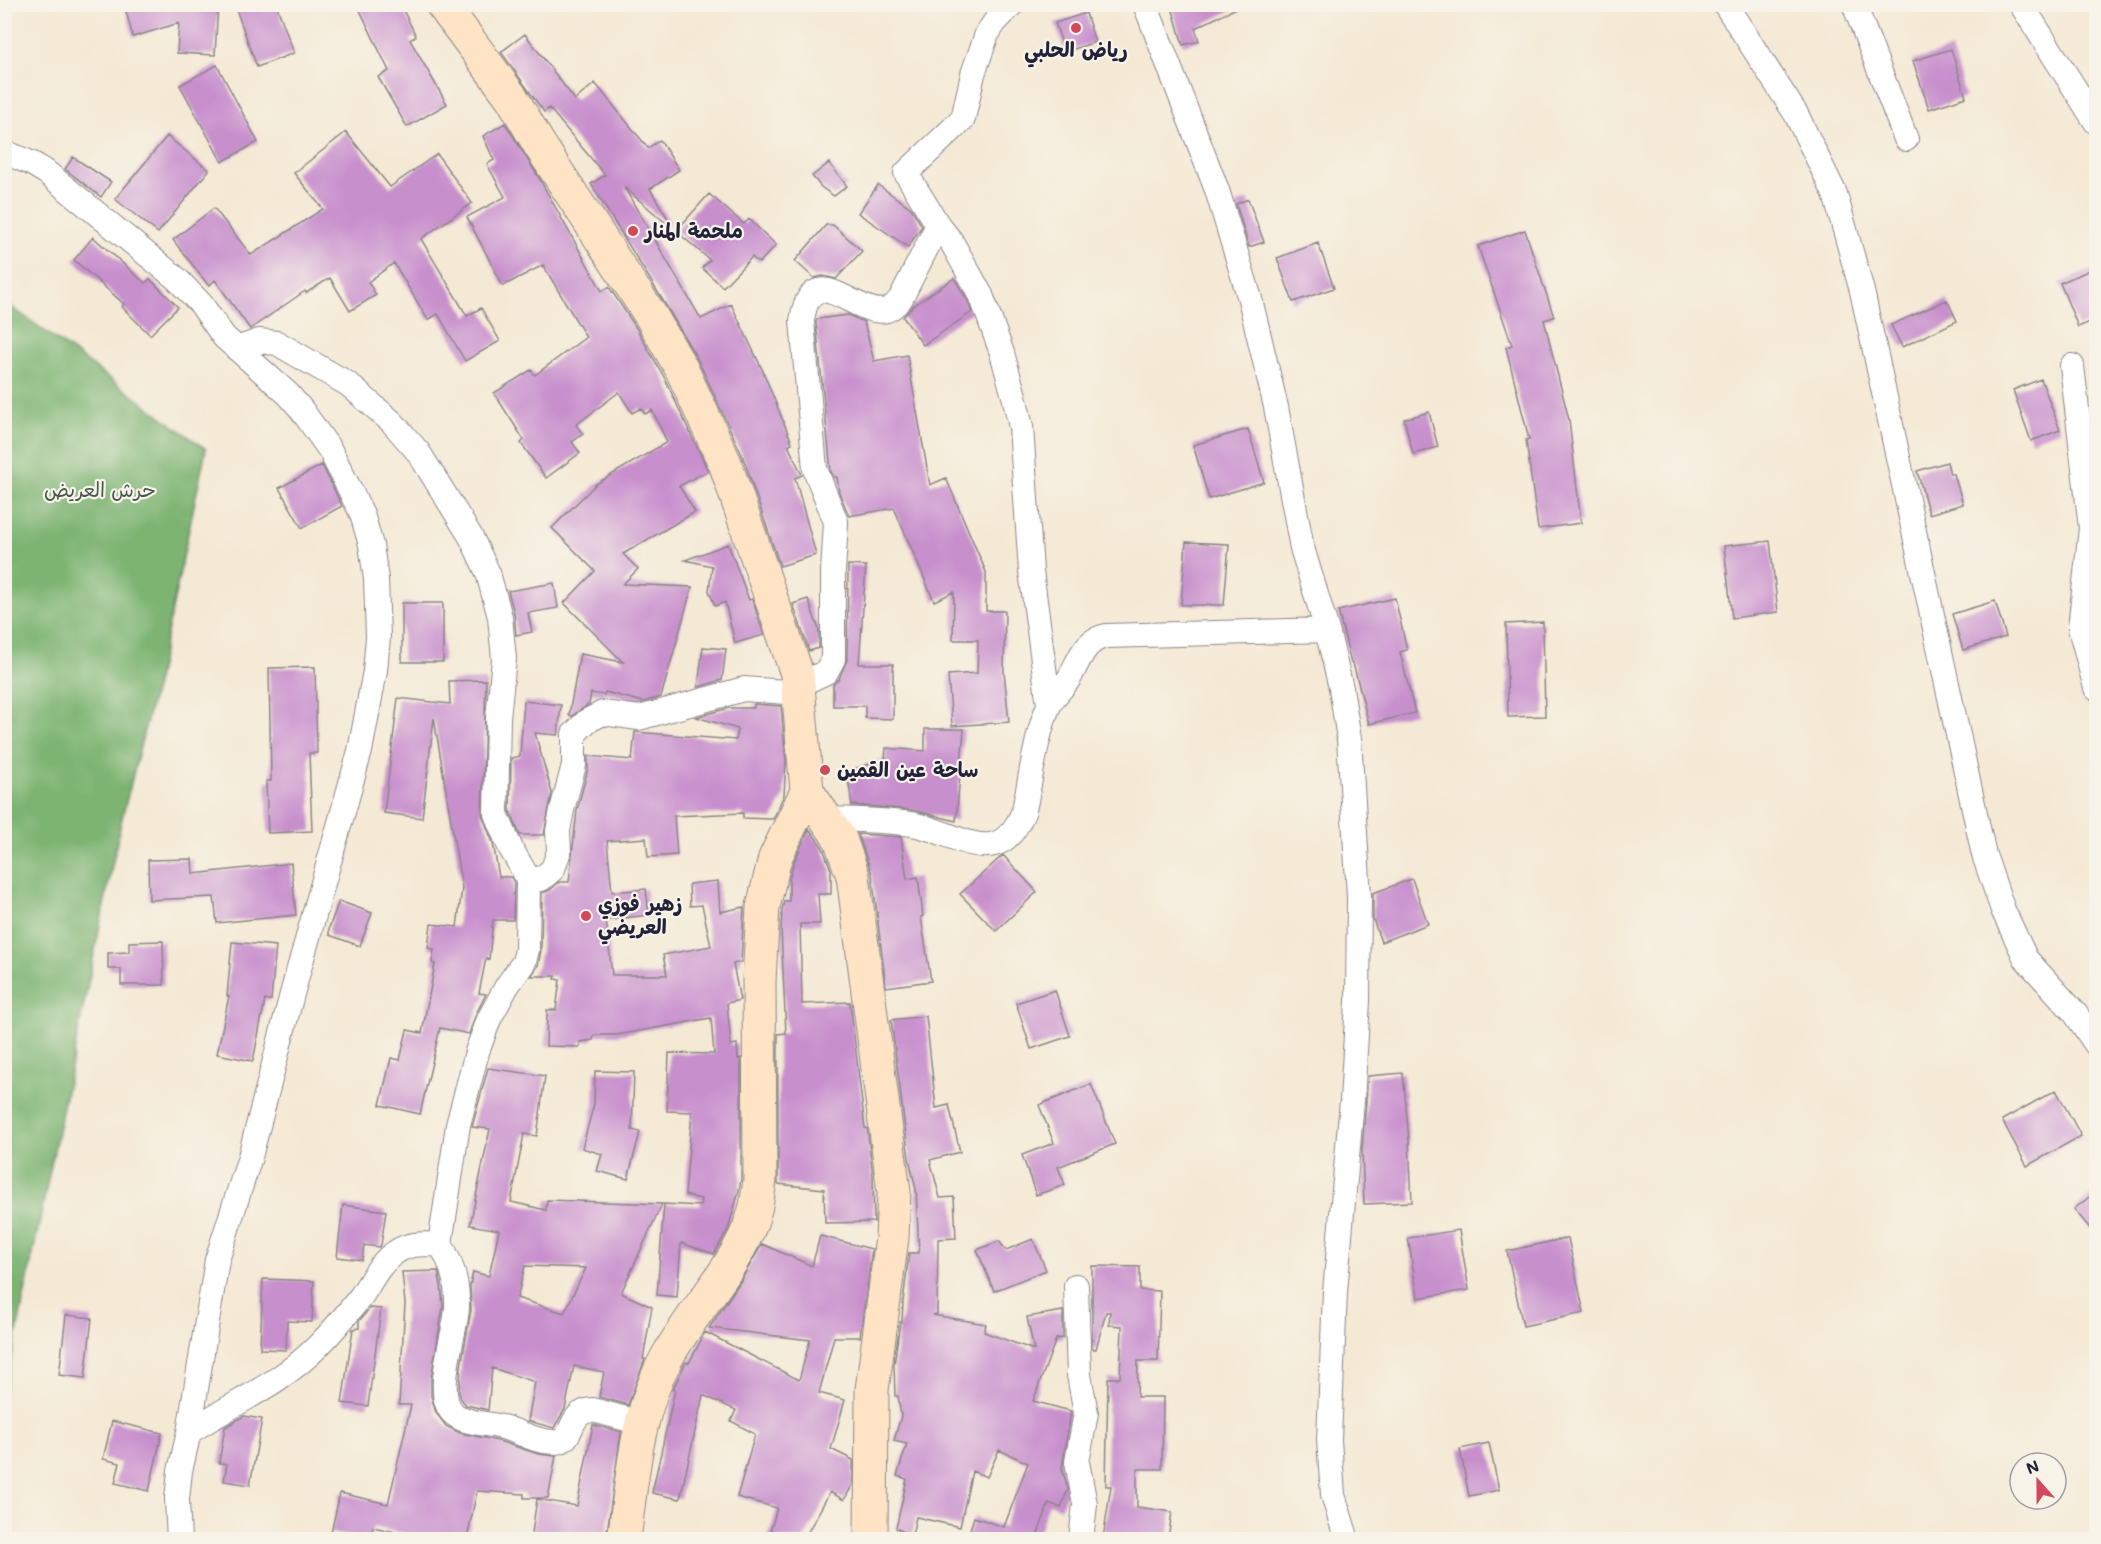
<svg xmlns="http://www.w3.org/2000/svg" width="2101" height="1544" viewBox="0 0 2101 1544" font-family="Mali,'Playpen Sans Arabic',sans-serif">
  <rect width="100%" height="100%" fill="#f7f3e8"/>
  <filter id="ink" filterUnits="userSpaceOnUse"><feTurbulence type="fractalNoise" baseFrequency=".0167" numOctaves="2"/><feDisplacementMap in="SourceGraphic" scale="12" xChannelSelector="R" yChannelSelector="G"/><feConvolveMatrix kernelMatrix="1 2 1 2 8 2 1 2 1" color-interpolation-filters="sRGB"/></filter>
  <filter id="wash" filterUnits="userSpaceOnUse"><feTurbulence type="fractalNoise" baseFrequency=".008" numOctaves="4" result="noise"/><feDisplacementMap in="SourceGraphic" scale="24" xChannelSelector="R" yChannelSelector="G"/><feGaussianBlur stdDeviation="1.35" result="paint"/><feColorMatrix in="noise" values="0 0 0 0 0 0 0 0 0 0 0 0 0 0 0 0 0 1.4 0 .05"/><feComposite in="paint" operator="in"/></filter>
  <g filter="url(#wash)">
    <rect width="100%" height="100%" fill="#f4e9d4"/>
    <path fill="#7db472" stroke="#506b56" stroke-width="1.5" d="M5,302L206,449L157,680L121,822L5,1391Z"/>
    <g id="blocks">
      <path fill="#c88fcd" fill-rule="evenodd" d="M124,4H218L215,55L177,53L179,23L133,37Z
        M234,4H276L294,53L257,67Z
        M357,4H400L416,36L410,40L447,104L407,127L378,77L389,71Z
        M1171,4H1245L1195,28L1199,41L1183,45Z
        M1086,13L1095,42L1065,52L1055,23Z
        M525,34L575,100L595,83L648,148L660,140L679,170L650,189L670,222L667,224L624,187L701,319L731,304L762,369L792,443L788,445L802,475L795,478L816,555L780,566L743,457L698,360L667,307L591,184L605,175L549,108L544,112L501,52Z
        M1951,49L1966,97L1929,109L1913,61Z
        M217,65L258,142L222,162L180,85Z
        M505,123L539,178L602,291L609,287L635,326L664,377L708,471L679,486L695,512L623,554L638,569L623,584L692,587L661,697L643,702L605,692L604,695L591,693L589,704L572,716L569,715L580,654L623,662L564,603L595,571L552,528L596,484L667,442L652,410L645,414L641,408L632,413L619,392L576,425L583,434L572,442L580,453L546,478L521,443L524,440L494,393L531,370L535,375L586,337L543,265L503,286L467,217L505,197L487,164L494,160L483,136Z
        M346,132L390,187L437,154L472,203L421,239L467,316L481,308L500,341L465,361L438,314L428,320L394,263L368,282L376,295L350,311L330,278L306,293L305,291L250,329L215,280L209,286L173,240L214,208L251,255L323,209L294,173Z
        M167,136L209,170L158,233L115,199Z
        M73,157L111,182L101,197L65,169Z
        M829,163L847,186L834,196L821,187L812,176Z
        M878,185L911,208L922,226L908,247L858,213Z
        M709,194L744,224L749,219L776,245L759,263L752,257L723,287L702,268L710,260L676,231Z
        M1248,199L1264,242L1249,247L1236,204Z
        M826,225H833L862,251L836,279L823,276L814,278L795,261Z
        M1525,230L1554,317L1544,320L1569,420L1581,523L1538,529L1526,440L1529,439L1506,347L1512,345L1478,246Z
        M93,237L145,283L150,279L178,307L150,335L122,307L124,304L74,260Z
        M1318,243L1334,288L1293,302L1277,258Z
        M2097,267V319L2078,327L2060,283Z
        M954,278L968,301L972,312L923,345L903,317L913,306Z
        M1947,300L1957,321L1902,347L1891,325Z
        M848,315L864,322L874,361L907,355L930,485L946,478L986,572V611H1005L1004,671L1009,722L952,726L948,675L977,673L978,640H953L954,592L934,601L894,508L849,516L839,492L837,477H834L831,472L816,322L817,319Z
        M2041,379L2060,430L2031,441L2013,390Z
        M1429,412L1438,447L1413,454L1404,419Z
        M1248,429L1264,482L1209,499L1193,445Z
        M1947,462L1950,474H1954L1963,504L1929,514L1917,471Z
        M322,465L342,506L302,528L279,488Z
        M1770,541L1778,612L1732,618L1724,546Z
        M1186,542L1229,544L1224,605H1181Z
        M728,544L749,600L752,599L764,635L735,643L725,602L715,606L709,591L712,566L685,560Z
        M848,565L866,566L859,664H893V719L865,718V706H833V684L839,679L847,659Z
        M554,583L558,608L528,613L532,632L516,635L514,613L508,591Z
        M1395,598L1407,650L1400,652L1415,713L1369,724L1353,663H1351L1338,611Z
        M808,599L819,630V648L809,651L793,604Z
        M1995,601L2006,637L1963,650L1952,614Z
        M402,603H443V662H402Z
        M1543,622L1545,716L1508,717L1506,624Z
        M703,647L726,649L722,680L698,687Z
        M315,667L317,753H309L312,831L268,833L266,781H271L269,668Z
        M486,680L482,814L493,843L499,877H511L514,882L513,920H493L489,959L486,958L479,993L486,994L476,1014L469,1034L440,1028L420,1114L380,1105L391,1058L400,1060L407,1030L422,1033L435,964L432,963L434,949L428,948L431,924L457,927L462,888L434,718L422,818L384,813L398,698L450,704L449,681Z
        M524,701L561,705L558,735L535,733L552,793L544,835H520L510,811L511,758L520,756Z
        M754,704L781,706L786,761L784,795L773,819L743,818V813L674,816L677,855L648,857L646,838L607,841L612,892L646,889L649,915L606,920L612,975H667L663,955L711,946L702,905L690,906L689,884L718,881L720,912L744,907L741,962L733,964L740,1000L727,1003L731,1045L737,1044L738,1059L741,1058V1179L739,1191L728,1229L714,1254L681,1243L677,1297L657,1295L664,1204L700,1206L701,1199L685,1195L692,1112L667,1111L669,1053L714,1054L711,1018L617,1035H594L593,1040L580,1042V1047L546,1046L547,1010H556L560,980L555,979L556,976H531L538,966L541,950L542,893L550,890L559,882H569L577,810L588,769V756L632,760L635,732L736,740L738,729L696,717L729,708H754Z
        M925,729H964L956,821L913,810L852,805L847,771L885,759L886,748L925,751Z
        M809,829L823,848L831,870V894H818L820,924H800L802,1004L850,1002L865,1128H867L873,1176L874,1222L825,1223L824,1189L778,1184V1034L786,1033L781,930L782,910L784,901H789V880L793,864Z
        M858,834L901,837L907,879L918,877L923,916L921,917L931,981L886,987L872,874Z
        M1003,855L1037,892L996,931L960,894Z
        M192,859L193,874L291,863L296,915L217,923L214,897L149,900L148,860Z
        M1412,879L1428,924L1381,942L1373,919V893Z
        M339,901L372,913L360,946L329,935V928Z
        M163,941L164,985H121V969H108V953L129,952V942Z
        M232,942L276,946L271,1000H265L253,1061L217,1054L229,996H227Z
        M1055,990L1070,1036L1031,1049L1016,1003Z
        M926,1016L936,1108L949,1105L960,1152L930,1160L940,1198L954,1197L956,1238L938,1239L937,1314L933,1315L986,1324L984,1332L1034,1350L1027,1317L1063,1311V1338L1056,1339L1033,1401L1071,1411L1062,1468L1068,1489L1061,1508L1049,1503L1036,1539H967L974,1517L1004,1527L1028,1463L999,1450L987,1477L972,1471L960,1527L916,1517L912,1536L896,1528L907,1479L897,1476L907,1444L894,1441L901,1416L898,1396H895L894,1365L900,1322H902L903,1302L909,1253H919L916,1189L909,1159L891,1020Z
        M488,1068L545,1076L537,1136L524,1134L511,1202L546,1210L547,1200L662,1204L621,1293L652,1307L643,1359H645L628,1405L599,1397L604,1372L574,1366L565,1409L554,1428L528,1421L535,1382L492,1368L488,1410L466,1405L461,1399L459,1392L461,1366L471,1310L470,1285L473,1272L489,1276L499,1230L470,1225L490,1129L472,1127ZM525,1266L586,1268L564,1313L517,1298Z
        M595,1071L634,1072L632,1130L640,1132L628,1179L597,1171L602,1154L582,1148L594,1104Z
        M1403,1073L1409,1141L1412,1202L1364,1204L1362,1150L1368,1076Z
        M1091,1084L1115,1144L1058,1167L1065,1185L1036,1195L1022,1155L1054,1143L1039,1105Z
        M2056,1090L2081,1136L2027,1166L2002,1120Z
        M2097,1191V1237L2074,1209Z
        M343,1205L386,1211L381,1245L379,1247L364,1245L362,1260L337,1257Z
        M1459,1230L1469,1290L1418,1298L1408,1238Z
        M820,1236L872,1249L860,1337H834L819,1393L845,1400L831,1449L853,1460V1484L844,1500L830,1492L804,1539H768L777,1508L737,1497L755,1434L731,1421L736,1410L703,1395L680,1499L652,1493L675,1390L673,1389L683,1368L686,1362L689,1363L705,1332L799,1380L810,1340L709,1328L740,1282L762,1244L812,1266Z
        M1568,1238L1584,1313L1523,1326L1507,1251Z
        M1033,1239L1046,1270L994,1291L977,1250L999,1241L1006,1250Z
        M1092,1266L1140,1267V1290L1160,1291L1158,1361H1138L1137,1397H1163L1162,1469H1137V1507L1172,1512L1168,1539H1103L1111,1486H1106L1108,1378H1120L1122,1326L1109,1325L1110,1312H1106L1096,1349H1092Z
        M438,1271L441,1285L443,1307L431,1379V1396L436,1413L446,1426L460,1433L499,1441L538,1454L556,1456L548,1498H524V1494L477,1491L467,1539H428L373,1527L370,1539H359L331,1533L340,1493L388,1504L411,1405H399L405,1303L402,1272Z
        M263,1279L314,1281L312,1322L287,1321L286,1350L260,1349Z
        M370,1308L381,1309L368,1406L342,1403L353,1329L359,1328V1321Z
        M66,1315L92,1318L85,1378L59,1375Z
        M244,1416L262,1419L250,1485L224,1481L227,1464L219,1463L225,1427Z
        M112,1421L162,1433L149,1491L115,1483L120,1463L103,1459Z
        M593,1425L621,1432L606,1539H531L537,1499L577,1506Z
        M1489,1443L1499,1490L1469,1496L1460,1449Z"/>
    </g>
  </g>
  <g filter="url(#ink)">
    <use href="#blocks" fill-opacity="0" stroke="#8b8688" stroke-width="1.5"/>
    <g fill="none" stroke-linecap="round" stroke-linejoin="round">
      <g stroke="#8b8688" stroke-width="26">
        <path id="street" d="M1145,4L1217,190L1250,299L1276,407L1302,548L1327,630L1341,688L1349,739L1359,896L1358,1001L1352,1101L1335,1292L1329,1440L1333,1495L1347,1540
          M1725,4L1796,114L1835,194L1862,291L1984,855L2003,910L2026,959L2075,1013L2096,1044
          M1854,4L1906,139
          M2021,4L2096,122
          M4,152L31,163L46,172L177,279L201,304L224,337L288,394L301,409L330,450L362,514L371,545L376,579L378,637L375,671L360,751L292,994L250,1157L217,1260L189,1432L180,1471L177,1499L179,1540
          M938,225L951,241L981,295L1002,353L1014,396L1021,427L1031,571L1049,705
          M237,349L259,341L277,343L348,384L392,422L419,453L471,537L488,573L500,617L504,659L498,718L496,814L510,847L528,878
          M2072,366L2091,528L2080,628L2096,688
          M799,685L826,672L833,659V572L836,522L815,469L802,321C811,254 857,319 887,310C893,308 897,303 901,298L938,225L906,173L963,119L973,74L987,34L995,22L1012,4
          M828,819C855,820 884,820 911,824C955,830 999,876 1024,810C1031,778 1036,735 1049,705C1054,694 1065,687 1071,675C1080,658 1085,640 1106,636L1327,630
          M440,1244L458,1125L477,1052L489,1019L507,986L524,962L527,950L528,878L541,879L553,869L559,851L558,831L562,810L574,765V734L587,721L603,713L639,718L744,689L800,693
          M1076,1286L1079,1375L1086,1413L1077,1462L1085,1504L1081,1540
          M189,1432C233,1403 279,1385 317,1347C333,1331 348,1313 362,1295C372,1280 380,1262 396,1252C409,1243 424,1244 440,1244C453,1264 458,1284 457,1308C456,1333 432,1396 454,1414C466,1424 487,1423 502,1427C519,1431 537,1443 555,1442C576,1442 566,1411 593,1410L641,1423"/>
      </g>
      <g stroke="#8b8688" stroke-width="35">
        <path id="secondary" d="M442,4L512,98L539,144L651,316L681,368L725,463L797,674L807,791L775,858L763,907L759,981L760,1180C758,1193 757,1207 752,1220C736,1267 691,1313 666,1359C636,1415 632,1478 624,1540
          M807,791L840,839L853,876L894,1192L892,1238L872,1390L871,1540"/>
      </g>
      <use href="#street" stroke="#fff" stroke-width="24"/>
      <use href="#secondary" stroke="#fee4c5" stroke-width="33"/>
    </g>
  </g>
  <g fill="#d1495b" stroke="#f7f3e8" stroke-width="2">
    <circle cx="1076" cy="28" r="6"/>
    <circle cx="633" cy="231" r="6"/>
    <circle cx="825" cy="770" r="6"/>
    <circle cx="586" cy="916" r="6"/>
  </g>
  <g text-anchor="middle" stroke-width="4.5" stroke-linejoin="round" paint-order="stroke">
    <g font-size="20" font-weight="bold" fill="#22223b" stroke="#f7f3e8" text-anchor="start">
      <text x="1076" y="57" text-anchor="middle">رياض الحلبي</text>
      <text x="645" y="238">ملحمة المنار</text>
      <text x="837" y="777">ساحة عين القمين</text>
      <text x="598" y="911">زهير فوزي<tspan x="598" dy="23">العريضي</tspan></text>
    </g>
    <g font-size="20" fill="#475751" stroke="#f7f3e8">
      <text x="100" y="497">حرش العريض</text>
    </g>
  </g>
  <rect width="2101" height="1544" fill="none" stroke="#f7f3e8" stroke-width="24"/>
  <g transform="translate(2038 1481) rotate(339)"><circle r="28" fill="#f7f3e8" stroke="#a29fa3" stroke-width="1.5"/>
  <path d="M0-4.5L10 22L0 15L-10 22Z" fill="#d1495b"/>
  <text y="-9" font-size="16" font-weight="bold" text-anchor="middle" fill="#22223b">N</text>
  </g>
</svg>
